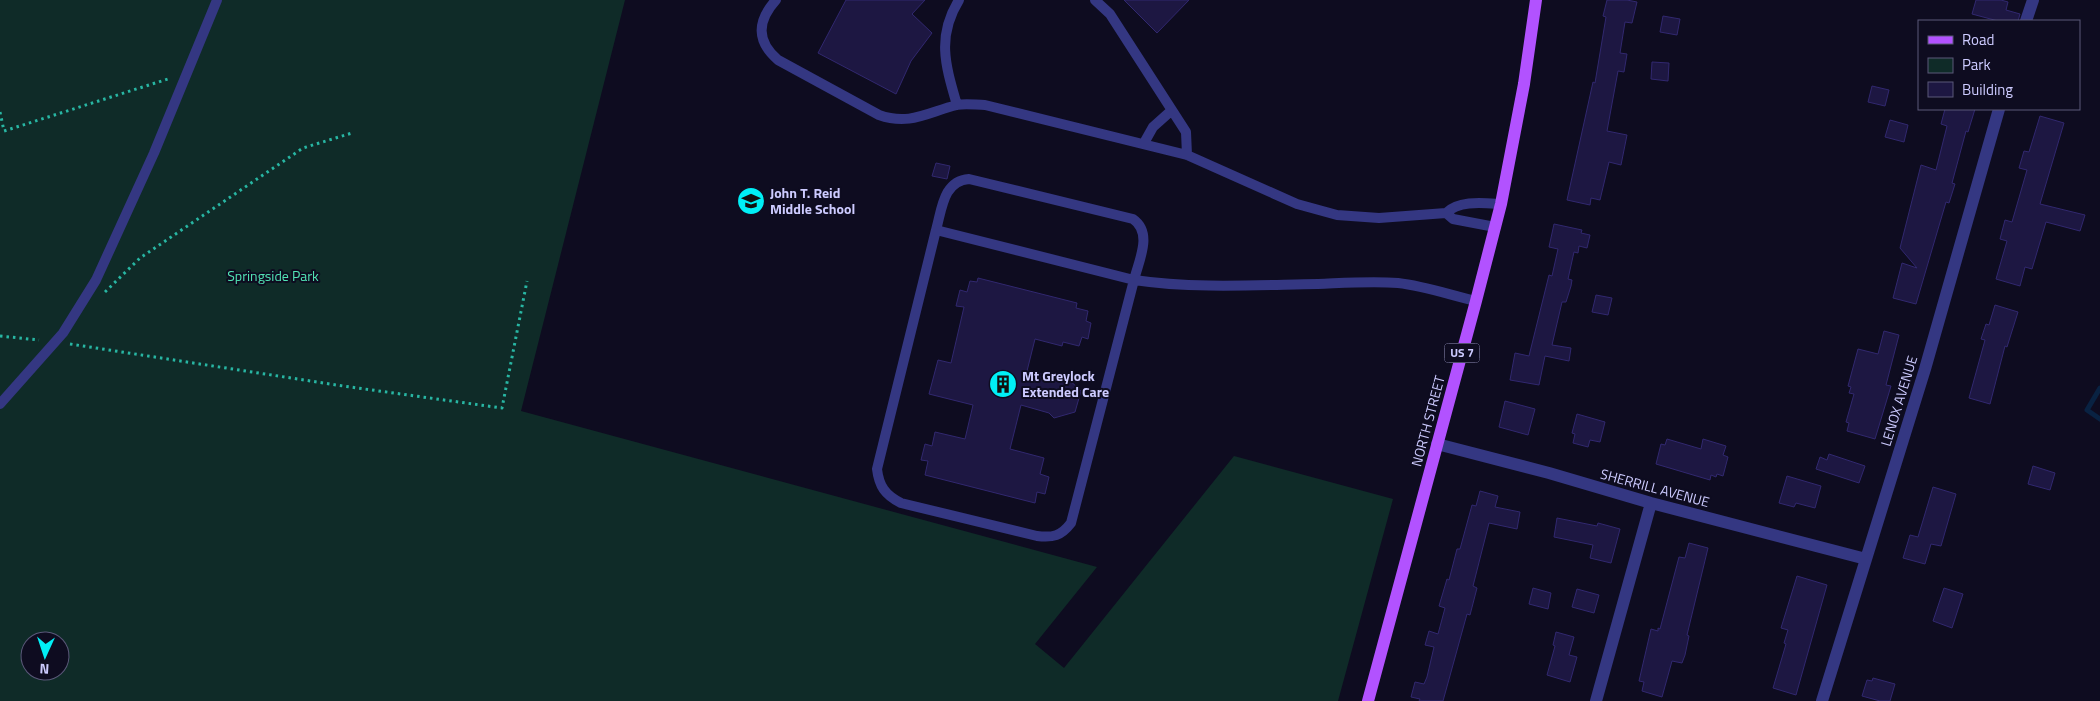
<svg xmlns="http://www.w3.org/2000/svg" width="2100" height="701" viewBox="0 0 2100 701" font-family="'Titillium Web',sans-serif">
  <rect width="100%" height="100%" fill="#0e0c20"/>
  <path fill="#0f2b28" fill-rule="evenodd" d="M0,0H625L521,411L1097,567L1035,644L1064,668L1234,456L1393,499L1338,701H0ZM30,641H60V671H30Z"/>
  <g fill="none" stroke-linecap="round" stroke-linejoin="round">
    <path stroke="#092242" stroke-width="5" d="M2100,388L2087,410L2100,419"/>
  </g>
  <path fill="#1d1742" stroke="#31286f" d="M846,0H925L912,14L932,33L911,61L896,94L818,53Z
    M1124,0H1189L1157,33Z
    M1607,0H1627L1637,2L1632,23L1625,22L1620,53L1627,54L1624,72L1618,71L1607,131L1627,135L1621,165L1609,162L1600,200L1591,198L1590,205L1567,200L1593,82L1595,83L1606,17L1603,16Z
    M1976,0H2001L2008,2L2006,10L2020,14L2018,21H1998L1972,14Z
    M1663,16L1680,19L1677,35L1660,32Z
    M1652,62L1669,63L1668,81L1651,79Z
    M1872,86L1889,90L1885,106L1868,102Z
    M1945,109H1975L1968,132L1966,131L1952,183L1955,184L1949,203L1946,202L1916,304L1893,298L1902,263L1917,268L1900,248L1921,165L1936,170L1947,126L1941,124Z
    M2040,116L2064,123L2040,204L2085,215L2080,231L2046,222L2032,269L2025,267L2020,286L1996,279L2007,241L2000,239L2005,220L2012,222L2027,170L2019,168L2024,151L2029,152Z
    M1890,120L1908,125L1904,142L1885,137Z
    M936,163L950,166L947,179L932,176Z
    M1554,224L1582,230L1581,233L1590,235L1587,248L1579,246L1578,253L1574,252L1568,279L1572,280L1571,286L1566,302H1562L1552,345L1571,348L1569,361L1545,356L1539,385L1510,380L1515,353L1529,356L1549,275L1552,276L1558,249L1549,247Z
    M978,278L1077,303L1076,308L1088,311L1086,321L1091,323L1088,339L1082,337L1079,346L1063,342L1062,346L1035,339L1027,371L1055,377L1065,376L1081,391L1075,412L1054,418L1049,413L1021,405L1010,449L1044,458L1040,474L1049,477L1045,494L1037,492L1035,503L925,475L928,461L921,460L925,444L932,446L935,432L965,439L973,405L929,394L938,360L951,363L964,307L956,306L960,290L967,292L970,281L977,282Z
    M1596,295L1612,298L1608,315L1592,312Z
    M1995,305L2018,312L2007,347L2005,346L1990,404L1969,398L1985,340L1981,339L1986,324L1989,325Z
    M1884,331L1899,335L1886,385L1891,386L1875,439L1847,431L1849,423L1846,422L1854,394L1849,393L1851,387L1848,386L1858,349L1878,354Z
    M1505,401L1535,409L1528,435L1499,427Z
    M1577,414L1605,422L1600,442L1590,440L1588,447L1573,443L1575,434L1572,433Z
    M1667,439L1701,449L1703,439L1726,446L1723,455L1728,457L1723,476L1717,474L1716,477L1711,475L1710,480L1656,464L1661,444L1665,445Z
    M1829,454L1865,466L1859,483L1816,469L1820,457L1827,460Z
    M2033,466L2055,473L2050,490L2028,484Z
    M1787,476L1821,486L1815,508L1796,503L1794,507L1779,503Z
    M1933,487L1956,494L1941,546L1931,544L1925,564L1903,558L1910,535L1918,537Z
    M1480,491L1498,496L1495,507L1520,512L1517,529L1489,523L1473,586L1477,588L1470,615L1467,614L1443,701H1419L1420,699L1411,697L1415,682L1424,684L1427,677L1434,647L1425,645L1429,631L1438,634L1445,608L1439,606L1447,579L1449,580L1457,549H1460L1472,505L1476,506Z
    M1557,518L1597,526L1598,523L1620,529L1611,563L1590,558L1593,545L1554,537Z
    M1689,543L1708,548L1687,635L1689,636L1685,655L1682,663L1672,661L1662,697L1642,691L1644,682L1639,681L1651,629L1658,631V628L1660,629L1679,557L1685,558Z
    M1797,576L1827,585L1796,695L1773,688L1786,644L1784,643L1788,630L1781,628Z
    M1533,588L1551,593L1548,609L1529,604Z
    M1944,588L1963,594L1952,628L1933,621Z
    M1577,589L1599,595L1594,613L1572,607Z
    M1556,632L1574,637L1569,655L1577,657L1570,682L1547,675L1555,646L1553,645Z
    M1873,678L1895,684L1890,701H1880L1862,696L1867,680L1872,681Z"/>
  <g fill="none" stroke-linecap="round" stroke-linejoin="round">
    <path stroke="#28b6a3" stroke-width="3" stroke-dasharray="2.5 4" stroke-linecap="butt" d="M0,112L4,131L171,78
      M105,292L140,258L303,148L352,133
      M0,336L39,340
      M70,344L343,386L502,408L527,281"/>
    <path stroke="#343782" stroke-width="10" d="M776,0C757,21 756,41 778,60L879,115C910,126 928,112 957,105C966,103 976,105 985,105L1187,155L1297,204L1337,215L1379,218L1446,213L1453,219L1495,227
      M1095,0L1110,14L1186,132L1187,155
      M957,105C946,67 936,37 959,0
      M1144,143L1153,127L1172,110
      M1446,213C1459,200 1483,203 1501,204
      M936,230C942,209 943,181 969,179L1133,219C1153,233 1139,260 1134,280L936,230L877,469C879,486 885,495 901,503L1037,536C1053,538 1061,536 1071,523L1134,280C1195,289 1257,285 1318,284C1344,283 1371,281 1398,283C1425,286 1450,295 1476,301
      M0,404L63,333L96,280L154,153L217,0"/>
    <path stroke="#343782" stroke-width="12" d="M2026,21L2033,0
      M1437,444L1549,473L1651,503L1866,559
      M1596,701L1651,503
      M1822,701L1925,369L1999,109"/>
    <path stroke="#b252ff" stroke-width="12" d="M1368,701L1476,301L1501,204L1524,84L1536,0"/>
  </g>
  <defs>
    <g id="school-disc" transform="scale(1.4375)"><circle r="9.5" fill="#00eff6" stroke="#0e0c20"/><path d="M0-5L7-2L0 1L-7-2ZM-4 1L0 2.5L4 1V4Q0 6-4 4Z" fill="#111"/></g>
    <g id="building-disc" transform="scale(1.4375)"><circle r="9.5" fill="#00eff6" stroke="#0e0c20"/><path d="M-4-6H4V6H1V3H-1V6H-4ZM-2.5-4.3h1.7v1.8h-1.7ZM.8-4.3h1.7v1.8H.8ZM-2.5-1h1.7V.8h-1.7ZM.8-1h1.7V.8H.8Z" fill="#111"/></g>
  </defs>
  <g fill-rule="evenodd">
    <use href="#school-disc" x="751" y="201"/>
    <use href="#building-disc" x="1003" y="384"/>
  </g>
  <g text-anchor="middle" stroke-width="4" stroke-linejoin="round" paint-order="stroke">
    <rect fill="#0e0c20" stroke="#9492bc" stroke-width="1" x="1444.5" y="343.5" width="35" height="19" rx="4"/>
    <g font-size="12" font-weight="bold" fill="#cdcbff">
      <text x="1462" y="357">US 7</text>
    </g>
    <g font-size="14" font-weight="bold" fill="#cdcbff" stroke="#0e0c20" text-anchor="start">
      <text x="770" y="198">John T. Reid<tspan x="770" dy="16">Middle School</tspan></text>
      <text x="1022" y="381">Mt Greylock<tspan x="1022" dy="16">Extended Care</tspan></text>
    </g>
    <g font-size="14" fill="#52e4b5" stroke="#0e0c20">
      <text x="273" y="281">Springside Park</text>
    </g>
    <g font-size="14" fill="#cdcbff" stroke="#0e0c20">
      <text transform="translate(1899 401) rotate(-73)" y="5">LENOX AVENUE</text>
      <text transform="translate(1428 421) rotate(-75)" y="5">NORTH STREET</text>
      <text transform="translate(1655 488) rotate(15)" y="5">SHERRILL AVENUE</text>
    </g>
  </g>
  <rect x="1918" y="20" width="162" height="90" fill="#0e0c20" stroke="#5a5879"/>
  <rect x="1928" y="36" width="25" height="8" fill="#b252ff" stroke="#5a5879"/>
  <text x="1962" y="45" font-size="15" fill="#cdcbff">Road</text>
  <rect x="1928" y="58" width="25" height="15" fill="#0f2b28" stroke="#5a5879"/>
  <text x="1962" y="70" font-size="15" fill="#cdcbff">Park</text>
  <rect x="1928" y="82" width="25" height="15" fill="#1d1742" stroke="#5a5879"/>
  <text x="1962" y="95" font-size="15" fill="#cdcbff">Building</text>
  <g transform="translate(45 656) rotate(183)"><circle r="24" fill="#0e0c20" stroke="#5a5879"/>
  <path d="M0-4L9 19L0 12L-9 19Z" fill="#00eff6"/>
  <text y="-8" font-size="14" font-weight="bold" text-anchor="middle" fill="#cdcbff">N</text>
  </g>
</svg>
